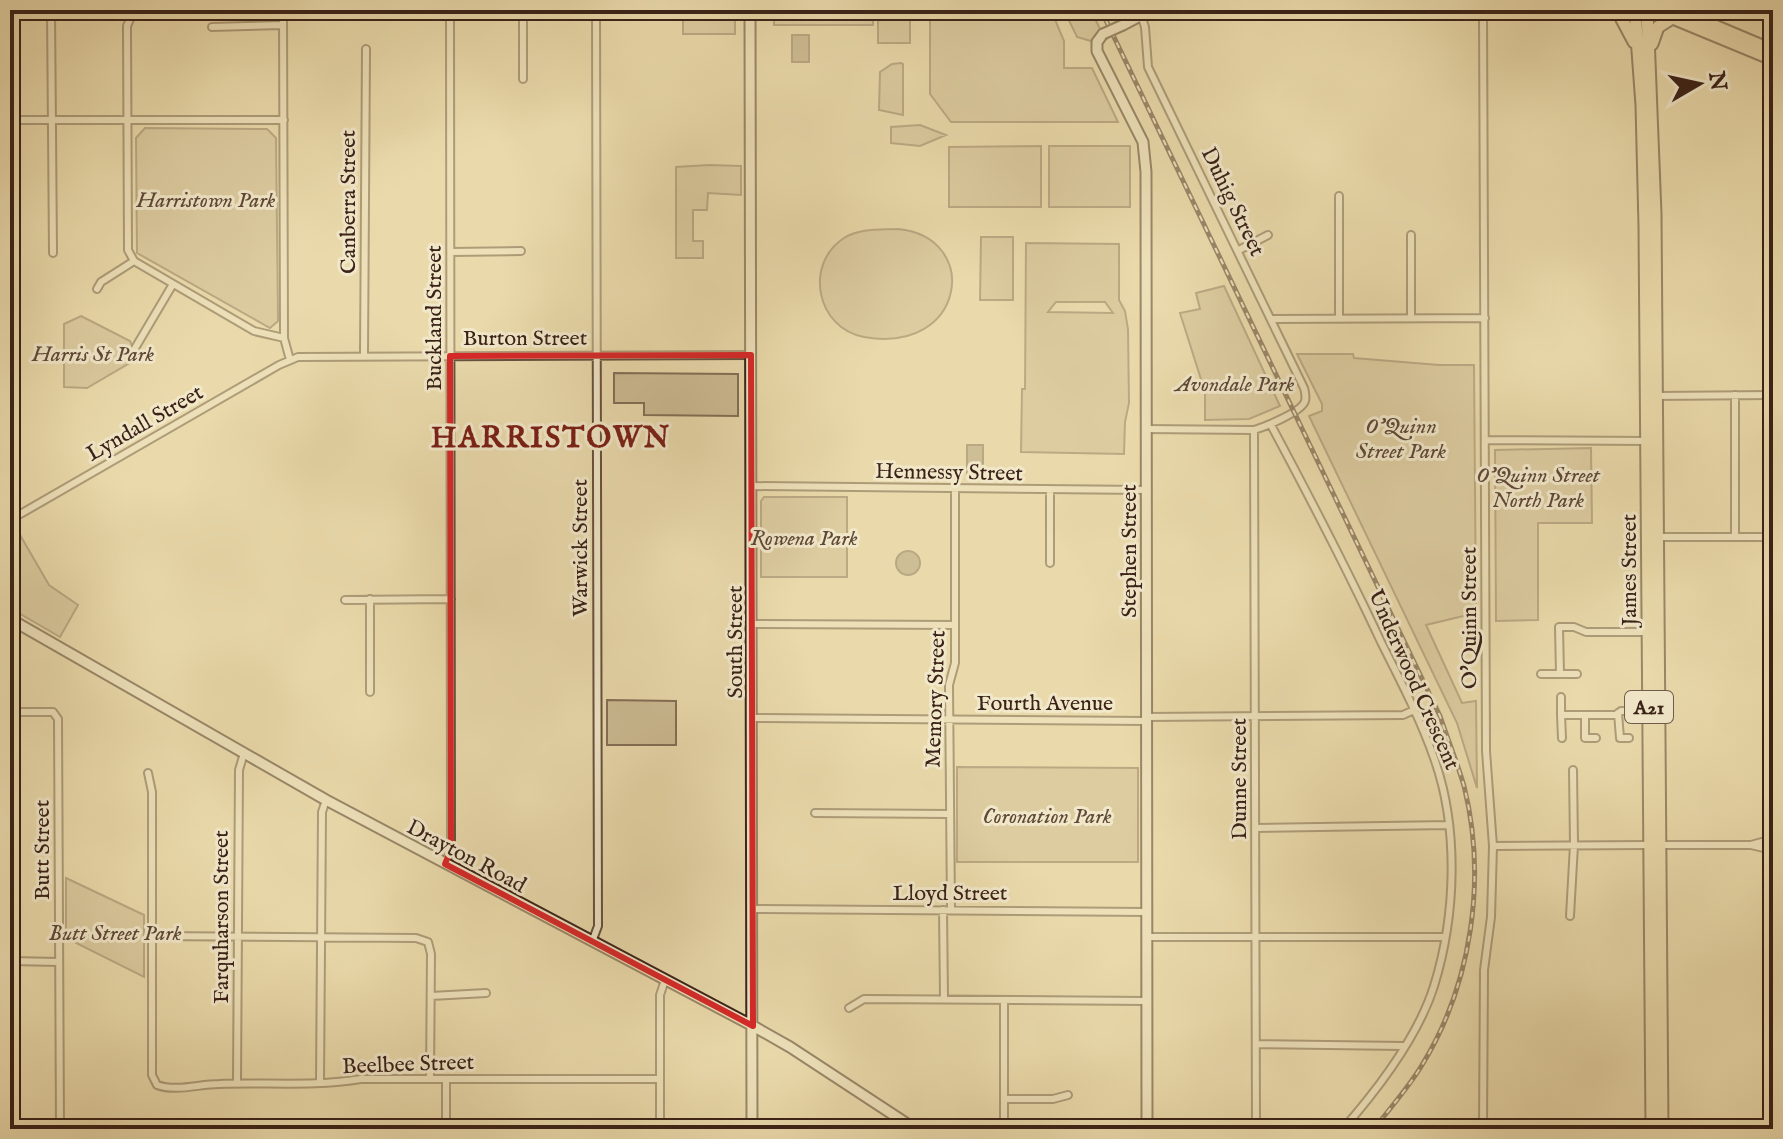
<svg xmlns="http://www.w3.org/2000/svg" width="1783" height="1139" viewBox="0 0 1783 1139" font-family="'IM FELL English',serif">
  <rect width="100%" height="100%" fill="#eadaac"/>
  <filter id="stains"><feTurbulence type="fractalNoise" baseFrequency=".0025" numOctaves="4"/><feColorMatrix values="0 0 0 0 .2 0 0 0 0 .09 0 0 0 0 .02 0 0 0 .5 -.17"/></filter>
  <radialGradient id="worn" r=".72"><stop offset=".6" stop-color="#630" stop-opacity="0"/><stop offset="1" stop-color="#630" stop-opacity=".3"/></radialGradient>
  <path fill="#ccbb93" stroke="#836e56" stroke-width="2" fill-rule="evenodd" d="M683,10H735V34H683Z
    M774,10H873V25H774Z
    M878,10H910V43H878Z
    M930,10H1051L1064,41V68H1092L1118,122H951L930,94Z
    M1064,10H1091L1100,29L1091,41L1077,37Z
    M901,63L903,64V115L879,110L880,72L892,64Z
    M920,125L946,135L920,146L891,143V127Z
    M145,128L267,129L276,138L278,321L270,328L137,253L136,138Z
    M1041,146V207H949V147Z
    M1049,146H1130V207H1049Z
    M710,165L741,166V195L708,193L707,210H693V241H703V258H676V167Z
    M898,229C982,237 966,355 864,337C816,328 804,264 844,238C860,228 880,230 898,229Z
    M981,237H1013V300H980Z
    M1026,243L1119,244V300L1125,311L1128,329L1129,403L1125,422L1124,454L1021,452L1022,389H1025ZM1056,302H1105L1113,313L1048,312Z
    M1224,286L1280,406L1249,419L1205,420V392L1180,313L1200,309L1196,293Z
    M81,316L130,341L138,358L87,388L64,387V324Z
    M1297,354H1353L1354,358L1439,365H1474L1476,613L1426,625L1462,703L1476,701L1477,788L1457,723L1309,416L1322,411V404Z
    M614,373L738,374V416L644,415V403H614Z
    M1591,448L1592,523H1538V620L1496,621L1495,450Z
    M764,497H847V577H761V501Z
    M16,528L49,585L78,605L60,637L10,608V532Z
    M607,700L676,701V745H607Z
    M957,767L1138,768V862H957Z
    M66,878L144,915V977L66,938Z"/>
  <path fill="#ae9b7a" stroke="#806b53" stroke-width="2" d="M792,35H809V62H792Z
    M967,445H983V474H967Z
    M896 563a12 12 0 1 1 24 0a12 12 0 1 1-24 0Z"/>
  <g fill="none" stroke-linecap="round" stroke-linejoin="round">
    <g stroke="#66503d" stroke-width="10">
      <path id="street" d="M51,10L53,253
        M283,10L284,338L290,360
        M1141,15L1145,27L1148,67L1304,388C1305,391 1306,398 1305,401C1302,412 1264,427 1254,430L1145,429
        M1710,26L1714,10
        M212,27L283,25
        M523,79V10
        M10,120H284
        M1339,196V318
        M1411,235V317
        M1239,250L1268,235
        M451,252L521,251
        M134,261L128,250L127,26L134,10
        M134,261L254,331L284,338
        M97,289L101,282L134,261
        M1272,319L1485,318
        M131,355L173,284
        M364,355L366,49
        M1735,395V537
        M1654,396L1773,395
        M1271,425C1309,496 1347,569 1381,642C1400,680 1420,718 1434,758C1459,828 1456,915 1434,986C1418,1037 1378,1089 1343,1129
        M1254,430L1256,1129
        M1486,440L1649,441
        M751,486L1145,490
        M10,520L279,365L298,357L751,355
        M1657,537H1773
        M1050,563V490
        M370,599V692
        M345,600L451,599
        M751,624L955,625
        M1541,674H1560
        M1577,674H1560L1559,627H1574L1586,632H1648
        M1561,697V715
        M10,712H53L58,719L60,1129
        M1618,713L1620,738H1629
        M1585,715V738H1596
        M1147,717L1403,715L1414,710
        M752,718L1146,721
        M1562,738L1561,715H1616L1621,711H1649
        M148,773L152,792V1075L157,1085C176,1092 199,1084 219,1084C266,1082 314,1087 361,1079H660
        M815,813L950,814
        M1256,828L1449,825
        M1661,845H1751L1773,839
        M1751,845L1772,850
        M1493,846L1649,845
        M445,864L451,849L450,10
        M752,909L1147,912
        M943,910L944,999
        M951,910L949,685L955,663V489
        M1570,916L1574,845L1573,770
        M151,936L416,938L428,942L431,954L430,1079
        M1147,937H1444
        M592,942L598,926L596,10
        M10,961L59,962
        M431,996L486,993
        M1004,1000V1129
        M849,1008L864,999L1147,1001
        M1257,1044L1404,1046
        M446,1079V1129
        M237,1083L239,770L244,753
        M320,1083L322,812L326,800
        M1005,1099H1053L1068,1095
        M660,1129V995L665,980
        M1483,1129L1484,970L1491,917L1493,846L1486,751L1483,10"/>
    </g>
    <g stroke="#3a2218" stroke-width="13">
      <path id="secondary" d="M750,10L752,1129
        M1123,25L1138,17L1144,10
        M1103,34L1097,42V51L1143,142L1146,172L1147,1129
        M10,619L326,800L753,1026L790,1047L915,1129"/>
    </g>
    <g stroke="#3a2218" stroke-width="14">
      <path id="primary" d="M1652,10L1773,60
        M1678,10L1773,50"/>
    </g>
    <g stroke="#3a2218" stroke-width="15">
      <path id="highway" d="M1617,10L1634,42
        M1635,10L1642,105L1645,226L1652,1129
        M1647,10L1655,214L1662,1129
        M1652,44L1658,27L1672,18"/>
    </g>
    <use href="#street" stroke="#f1e7c9" stroke-width="6"/>
    <use href="#secondary" stroke="#f1e7c9" stroke-width="9"/>
    <use href="#primary" stroke="#eadaac" stroke-width="10"/>
    <use href="#highway" stroke="#eadaac" stroke-width="11"/>
    <g stroke="#3a2218" stroke-width="5">
      <path id="rail" d="M1101,10L1440,716C1448,740 1457,762 1464,786C1487,878 1472,984 1422,1065C1409,1087 1390,1108 1374,1129"/>
    </g>
    <use href="#rail" stroke="#f1e7c9" stroke-width="2" stroke-dasharray="6" stroke-linecap="butt"/>
    <g stroke="#3a2218" stroke-width="13" stroke-linecap="butt">
      <path id="secondary-bridge" d="M1103,34L1123,25"/>
    </g>
    <use href="#secondary-bridge" stroke="#f1e7c9" stroke-width="9"/>
  </g>
  <path d="M0 0H1783V1139H0ZM751,355L753,1026L445,864L451,849L450,356Z" fill="#eadaac" fill-opacity=".55" fill-rule="evenodd"/>
  <path fill="none" stroke="#d62828" stroke-width="6" stroke-linejoin="round" d="M751,355L753,1026L445,864L451,849L450,356Z"/>
  <g text-anchor="middle" stroke-width="6" stroke-linejoin="round" paint-order="stroke">
    <rect fill="#f1e7c9" stroke="#715d4d" stroke-width="2" x="1625" y="691" width="48" height="32" rx="6"/>
    <g font-size="20" font-weight="bold" fill="#3a2218">
      <text x="1649" y="714">A21</text>
    </g>
    <g font-size="22" font-style="italic" fill="#5e4837" stroke="#f1e7c9">
      <text x="206" y="207">Harristown Park</text>
      <text x="93" y="361">Harris St Park</text>
      <text x="1235" y="391">Avondale Park</text>
      <text x="1401" y="433">O'Quinn<tspan x="1401" dy="25">Street Park</tspan></text>
      <text x="1538" y="482">O'Quinn Street<tspan x="1538" dy="25">North Park</tspan></text>
      <text x="804" y="545">Rowena Park</text>
      <text x="1047" y="823">Coronation Park</text>
      <text x="115" y="940">Butt Street Park</text>
    </g>
    <g font-size="22" fill="#3a2218" stroke="#f1e7c9">
      <text transform="translate(1234 201) rotate(64)" y="8">Duhig Street</text>
      <text transform="translate(347 202) rotate(-90)" y="8">Canberra Street</text>
      <text transform="translate(433 318) rotate(-90)" y="8">Buckland Street</text>
      <text x="525" y="345">Burton Street</text>
      <text transform="translate(144 422) rotate(-30)" y="8">Lyndall Street</text>
      <text transform="translate(949 471) rotate(1)" y="8">Hennessy Street</text>
      <text transform="translate(579 548) rotate(-90)" y="8">Warwick Street</text>
      <text transform="translate(1128 551) rotate(-90)" y="8">Stephen Street</text>
      <text transform="translate(1628 570) rotate(-90)" y="8">James Street</text>
      <text transform="translate(1468 618) rotate(-90)" y="8">O'Quinn Street</text>
      <text transform="translate(734 642) rotate(-90)" y="8">South Street</text>
      <text transform="translate(1415 679) rotate(66)" y="8">Underwood Crescent</text>
      <text transform="translate(934 699) rotate(-88)" y="8">Memory Street</text>
      <text x="1045" y="710">Fourth Avenue</text>
      <text transform="translate(1238 779) rotate(-90)" y="8">Dunne Street</text>
      <text transform="translate(41 850) rotate(-90)" y="8">Butt Street</text>
      <text transform="translate(467 855) rotate(28)" y="8">Drayton Road</text>
      <text x="950" y="900">Lloyd Street</text>
      <text transform="translate(220 917) rotate(-90)" y="8">Farquharson Street</text>
      <text transform="translate(408 1063) rotate(-2)" y="8">Beelbee Street</text>
    </g>
    <g font-size="30" font-weight="bold" letter-spacing="2" fill="#7a1f14" stroke="#f1e7c9">
      <text x="551" y="447">HARRISTOWN</text>
    </g>
  </g>
  <rect width="1783" height="1139" fill="none" stroke="#eadaac" stroke-width="40"/>
  <rect x="12" y="12" width="1759" height="1115" fill="none" stroke="#3a2218" stroke-width="4"/>
  <rect x="20" y="20" width="1743" height="1099" fill="none" stroke="#3a2218" stroke-width="2"/>
  <g transform="translate(1699 84) rotate(81)" stroke="#f1e7c9" stroke-width="6" paint-order="stroke">
  <path d="M0-6L14 30L0 20L-14 30Z" fill="#3a2218"/>
  <text y="-12" font-size="22" font-weight="bold" text-anchor="middle" fill="#3a2218">N</text>
  </g>
  <rect width="100%" height="100%" filter="url(#stains)"/>
  <rect width="100%" height="100%" fill="url(#worn)"/>
</svg>
